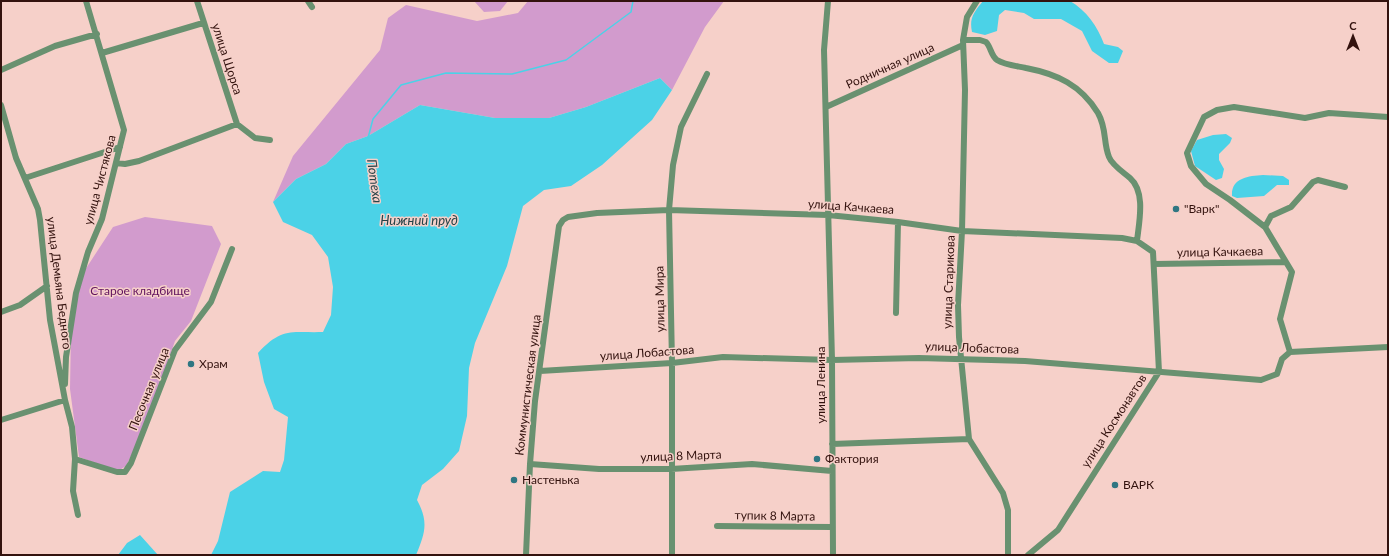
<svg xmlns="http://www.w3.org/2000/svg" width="1389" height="556" viewBox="0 0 1389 556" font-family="Lato,sans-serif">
  <rect width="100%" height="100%" fill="#f6d0c9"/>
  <path fill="#d29bcd" d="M474,1H508L500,11L484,12Z
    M528,1H724L705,27L672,90L660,78L586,107L549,118H495L420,105L368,136L346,144L326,164L296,179L273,202L293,156L380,50L388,18L406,5L477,21L518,13Z
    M145,217L212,226L221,244L191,321L175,341L142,434L126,466L118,471L79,457L70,389L71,329L83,273L113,227Z"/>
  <path fill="#4bd2e7" d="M983,1H1070C1086,10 1098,27 1104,44L1118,47L1123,51L1118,63H1109L1092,51L1082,31L1061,19H1034L1024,13L1005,10L999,15L997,31L985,35L972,32C969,18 974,12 983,1Z
    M660,78L672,90L652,120L602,165L571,186L544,190L523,206L507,266L475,343L469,368L467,416L459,451L443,469L422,485L417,500C429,522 425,533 416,555H211L218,541L230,492L263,471L280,472L284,460L288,417L274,409L264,382L258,353C282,327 291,333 323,332L331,315L333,287L328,257L312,235L283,222L273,202L296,179L326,164L346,144L368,136L420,105L495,118H549L586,107Z
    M1226,134L1232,138L1230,143L1219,154V160L1224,169L1222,178L1216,180L1195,166L1191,151L1197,140L1213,135Z
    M1263,175L1283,176L1289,180V185H1277L1264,196L1237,198L1232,196C1231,178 1248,176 1263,175Z
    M140,535L158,555H118L127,543Z"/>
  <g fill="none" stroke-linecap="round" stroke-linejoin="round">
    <path stroke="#4bd2e7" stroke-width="1.5" d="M368,138L373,119L401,85L446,73L512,74L566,60L631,12L633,1"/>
    <path stroke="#699170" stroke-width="6" d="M197,1L237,124
      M308,1L312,7
      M828,1L824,50L832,360L833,555
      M977,1L967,17L963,40L965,90L962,231L958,305L959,337L969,439L1003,493L1008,510V555
      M963,40H980L986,42C991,47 991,56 997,60C1005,65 1017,66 1026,68C1057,74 1081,85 1098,113C1107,129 1103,142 1109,157C1112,165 1123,172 1130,178C1146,192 1139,222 1137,241
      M102,53L203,23
      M1,70L55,46L97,34
      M1,105L16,158L38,209L40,220L50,320L65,400L72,427L75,459L73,491L78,515
      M826,107L963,45
      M116,163L125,164L139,161L237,124L255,138L270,140
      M25,178L120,147
      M1265,227L1271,216L1291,207L1313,182L1318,180L1345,187
      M1154,264L1285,262
      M1,312L20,305L47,286
      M896,313L898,222
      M1290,352L1280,319L1292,272L1265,227L1230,200L1206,184L1191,166L1187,153L1204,117L1217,110L1234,107L1305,118L1329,113L1388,117
      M540,371L672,363L723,357L832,360L919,358L1025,361L1261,380L1277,374L1282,359L1290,352L1388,347
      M65,384L66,357L76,293L88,252L102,219L124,130L86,1
      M1,420L65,400
      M832,444L969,439
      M75,459L117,472H125L131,463L175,350L211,302L232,249
      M530,464L599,469H671L752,464L832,471
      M717,526L832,527
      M526,555L530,464L535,401L559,226L563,220L568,217L597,213L669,210L828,215L898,222L962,231L1122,238L1137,241L1153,252L1159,372L1058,530L1028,555
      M672,555V363L669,210L673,165L681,127L707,74"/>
  </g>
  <g fill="#2f7682" stroke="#f6d0c9" stroke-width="1.5">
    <circle cx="1176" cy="209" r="4"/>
    <circle cx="191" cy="364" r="4"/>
    <circle cx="817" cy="459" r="4"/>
    <circle cx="514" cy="480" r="4"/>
    <circle cx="1115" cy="485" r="4"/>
  </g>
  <g text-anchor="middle" stroke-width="3" stroke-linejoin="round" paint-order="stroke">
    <g font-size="12" fill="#33120e" stroke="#f6d0c9">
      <text transform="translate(227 59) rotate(72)" y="4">улица Щорса</text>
      <text transform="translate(890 66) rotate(-24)" y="4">Родничная улица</text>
      <text transform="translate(100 180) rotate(-75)" y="4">улица Чистякова</text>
      <text transform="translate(851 207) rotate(4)" y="4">улица Качкаева</text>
      <text transform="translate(1220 252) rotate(-1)" y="4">улица Качкаева</text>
      <text transform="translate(949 282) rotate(-88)" y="4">улица Старикова</text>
      <text transform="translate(59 283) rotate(83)" y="4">улица Демьяна Бедного</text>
      <text transform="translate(660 299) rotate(-91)" y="4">улица Мира</text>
      <text transform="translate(972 348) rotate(2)" y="4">улица Лобастова</text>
      <text transform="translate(647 353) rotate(-4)" y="4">улица Лобастова</text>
      <text transform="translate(528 385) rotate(-83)" y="4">Коммунистическая улица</text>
      <text transform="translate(821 385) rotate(-90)" y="4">улица Ленина</text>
      <text transform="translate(149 389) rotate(-68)" y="4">Песочная улица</text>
      <text transform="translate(1114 421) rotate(-57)" y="4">улица Космонавтов</text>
      <text transform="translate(681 456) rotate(-2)" y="4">улица 8 Марта</text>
      <text transform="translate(775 516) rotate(1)" y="4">тупик 8 Марта</text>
    </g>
    <g font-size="12" fill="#33120e" stroke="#f6d0c9" text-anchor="start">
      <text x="1184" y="213">"Варк"</text>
      <text x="199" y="368">Храм</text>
      <text x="825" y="463">Фактория</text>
      <text x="522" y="484">Настенька</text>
      <text x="1123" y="489">ВАРК</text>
    </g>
    <g font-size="12" fill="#60115d" stroke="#f6d0c9">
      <text x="140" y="295">Старое кладбище</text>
    </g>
    <g font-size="13" font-style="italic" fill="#254247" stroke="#f6d0c9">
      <text transform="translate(375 181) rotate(82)" y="5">Потеха</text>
      <text x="419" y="225">Нижний пруд</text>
    </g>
  </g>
  <rect width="1389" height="556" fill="none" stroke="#33120e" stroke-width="4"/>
  <g transform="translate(1353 36)" stroke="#f6d0c9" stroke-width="3" paint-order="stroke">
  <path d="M0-3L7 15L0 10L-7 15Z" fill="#33120e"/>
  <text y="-6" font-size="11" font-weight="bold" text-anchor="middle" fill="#33120e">С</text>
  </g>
</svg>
